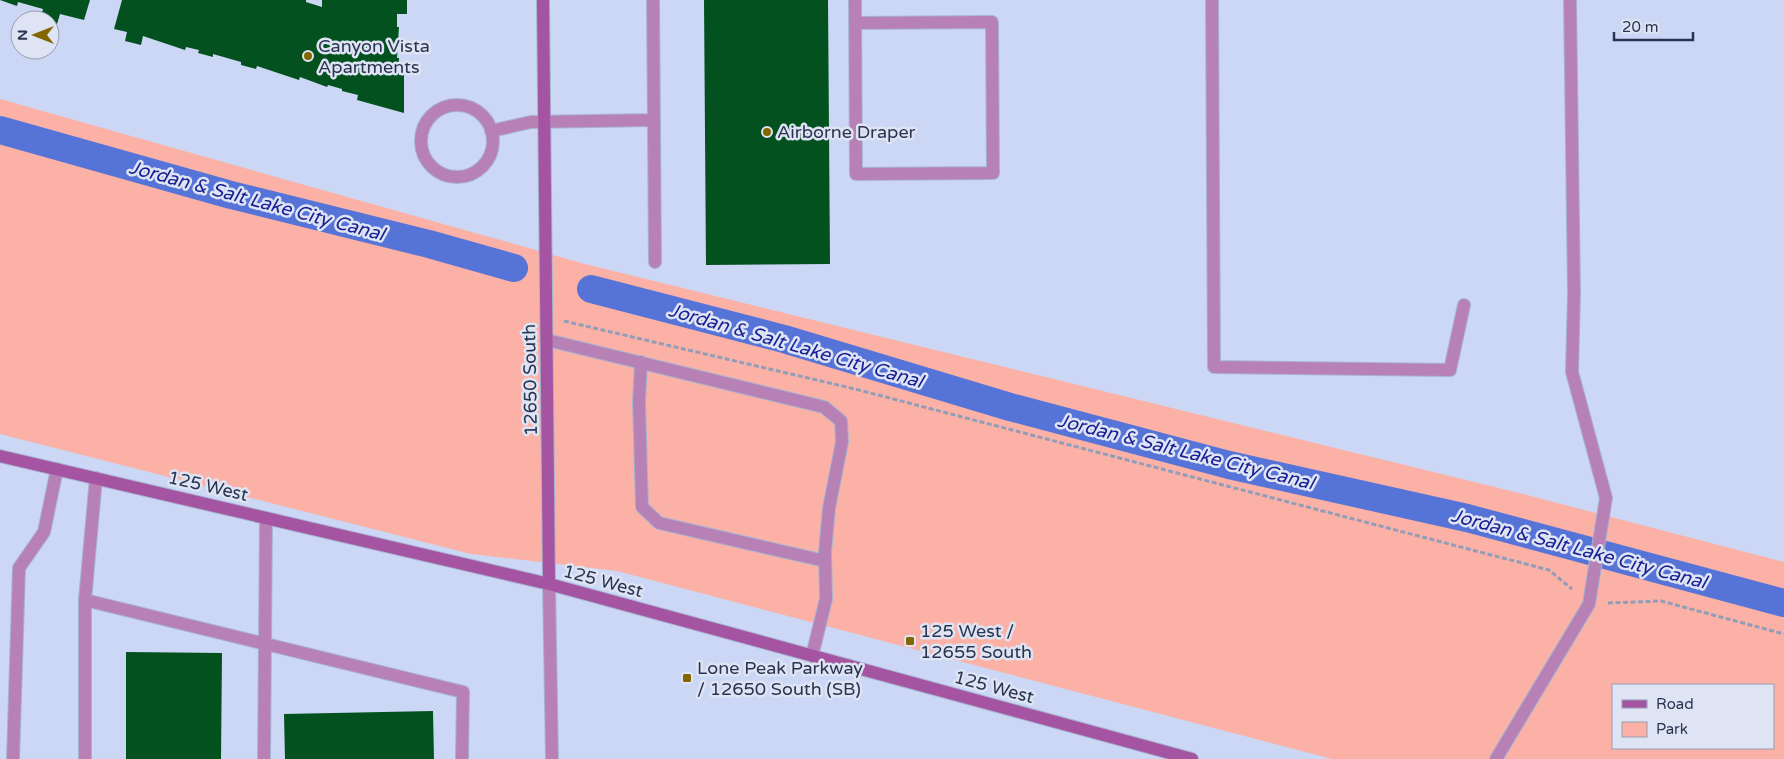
<svg xmlns="http://www.w3.org/2000/svg" width="1784" height="759" viewBox="0 0 1784 759" font-family="'Varela Round',sans-serif">
  <rect width="100%" height="100%" fill="#cbd7f4"/>
  <path fill="#fcb1a6" fill-rule="evenodd" d="M0,99L585,264L1515,492L1784,562V759H1332L617,571L471,554L0,434ZM1613,685H1773V748H1613Z"/>
  <g fill="none" stroke-linecap="round" stroke-linejoin="round">
    <path stroke="#5674d8" stroke-width="28" d="M0,130L231,195L429,244L514,268
      M591,289L784,339L1010,407L1229,465L1467,518L1784,603"/>
  </g>
  <path fill="#03511f" d="M0,0H90L84,20L60,14L57,24L50,22V20H40L43,9L18,2L17,6Z
    M122,0H306V2L322,7V0H407V14H397V27H399L397,58H399V75H404V113L357,100L358,95L342,91V89L328,85L327,87L300,77L299,80L257,66L256,69L241,65V62L213,54V57L198,53L199,50L186,47L185,50L143,36L141,45L125,41L127,32L114,29Z
    M704,0H828L830,264L706,265Z
    M126,652L222,653L221,759H126Z
    M433,711L434,759H285L284,714Z"/>
  <g fill="none" stroke-linecap="round" stroke-linejoin="round">
    <g stroke="#a7b3d0" stroke-width="14">
      <path id="lane" d="M653,0L655,262
        M855,0L856,174L993,173L992,22L855,23
        M1212,0L1214,367L1450,370L1464,305
        M421 141a36 36 0 1 1 72 0a36 36 0 1 1-72 0Z
        M491,131L531,122L654,120
        M547,340L824,407L841,421L842,442L829,508L825,552L826,599L812,656
        M641,362L639,402L642,507L659,523L825,561
        M96,478L85,600L463,692L462,759
        M85,600V759
        M13,759L19,568L44,532L57,469
        M264,759L266,518
        M1496,759L1589,604L1606,498L1572,372L1574,293L1570,0"/>
    </g>
    <g stroke="#a7b3d0" stroke-width="14">
      <path id="street" d="M549,584L552,759"/>
    </g>
    <g stroke="#a7b3d0" stroke-width="14">
      <path id="secondary" d="M543,0L549,584
        M0,456L549,584L1192,759"/>
    </g>
    <path stroke="#919db9" stroke-width="3" stroke-dasharray="5 2.5" stroke-linecap="butt" d="M564,321L855,389L1549,570L1572,589
      M1608,603L1661,601L1784,634"/>
    <use href="#lane" stroke="#b881b5" stroke-width="12"/>
    <use href="#street" stroke="#b881b5" stroke-width="12"/>
    <use href="#secondary" stroke="#a554a2" stroke-width="12"/>
  </g>
  <g fill="#846600" stroke="#dee4f3" stroke-width="2">
    <circle cx="308" cy="56" r="5"/>
    <circle cx="767" cy="132" r="5"/>
    <rect x="905" y="636" width="10" height="10" rx="2.5"/>
    <rect x="682" y="673" width="10" height="10" rx="2.5"/>
  </g>
  <g text-anchor="middle" stroke-width="5" stroke-linejoin="round" paint-order="stroke">
    <g font-size="18" fill="#293450" stroke="#dee4f3" text-anchor="start">
      <text x="318" y="52">Canyon Vista<tspan x="318" dy="21">Apartments</tspan></text>
      <text x="777" y="138">Airborne Draper</text>
      <text x="920" y="637">125 West /<tspan x="920" dy="21">12655 South</tspan></text>
      <text x="697" y="674">Lone Peak Parkway<tspan x="697" dy="21">/ 12650 South (SB)</tspan></text>
    </g>
    <g font-size="18" fill="#293450" stroke="#dee4f3">
      <text transform="translate(530 380) rotate(-91)" y="6">12650 South</text>
      <text transform="translate(208 486) rotate(13)" y="6">125 West</text>
      <text transform="translate(603 581) rotate(15)" y="6">125 West</text>
      <text transform="translate(994 687) rotate(15)" y="6">125 West</text>
    </g>
    <g font-size="19" font-style="italic" fill="#171f95" stroke="#dee4f3">
      <text transform="translate(257 200) rotate(15)" y="7">Jordan &amp; Salt Lake City Canal</text>
      <text transform="translate(796 345) rotate(16)" y="7">Jordan &amp; Salt Lake City Canal</text>
      <text transform="translate(1186 451) rotate(14)" y="7">Jordan &amp; Salt Lake City Canal</text>
      <text transform="translate(1579 548) rotate(15)" y="7">Jordan &amp; Salt Lake City Canal</text>
    </g>
  </g>
  <rect x="1612" y="684" width="162" height="65" fill="#dee4f3" stroke="#969eb2"/>
  <rect x="1622" y="700" width="25" height="8" fill="#a554a2" stroke="#969eb2"/>
  <text x="1656" y="709" font-size="15" fill="#293450">Road</text>
  <rect x="1622" y="722" width="25" height="15" fill="#fcb1a6" stroke="#969eb2"/>
  <text x="1656" y="734" font-size="15" fill="#293450">Park</text>
  <g transform="translate(35 35) rotate(270)"><circle r="24" fill="#dee4f3" stroke="#969eb2"/>
  <path d="M0-4L9 19L0 12L-9 19Z" fill="#846600"/>
  <text y="-8" font-size="14" font-weight="bold" text-anchor="middle" fill="#293450">N</text>
  </g>
  <path d="M1614 32v8h79v-8" fill="none" stroke="#293450" stroke-width="2.5"/>
  <text x="1622" y="32" font-size="15" fill="#293450" stroke="#dee4f3" stroke-width="4" paint-order="stroke">20 m</text>
</svg>
